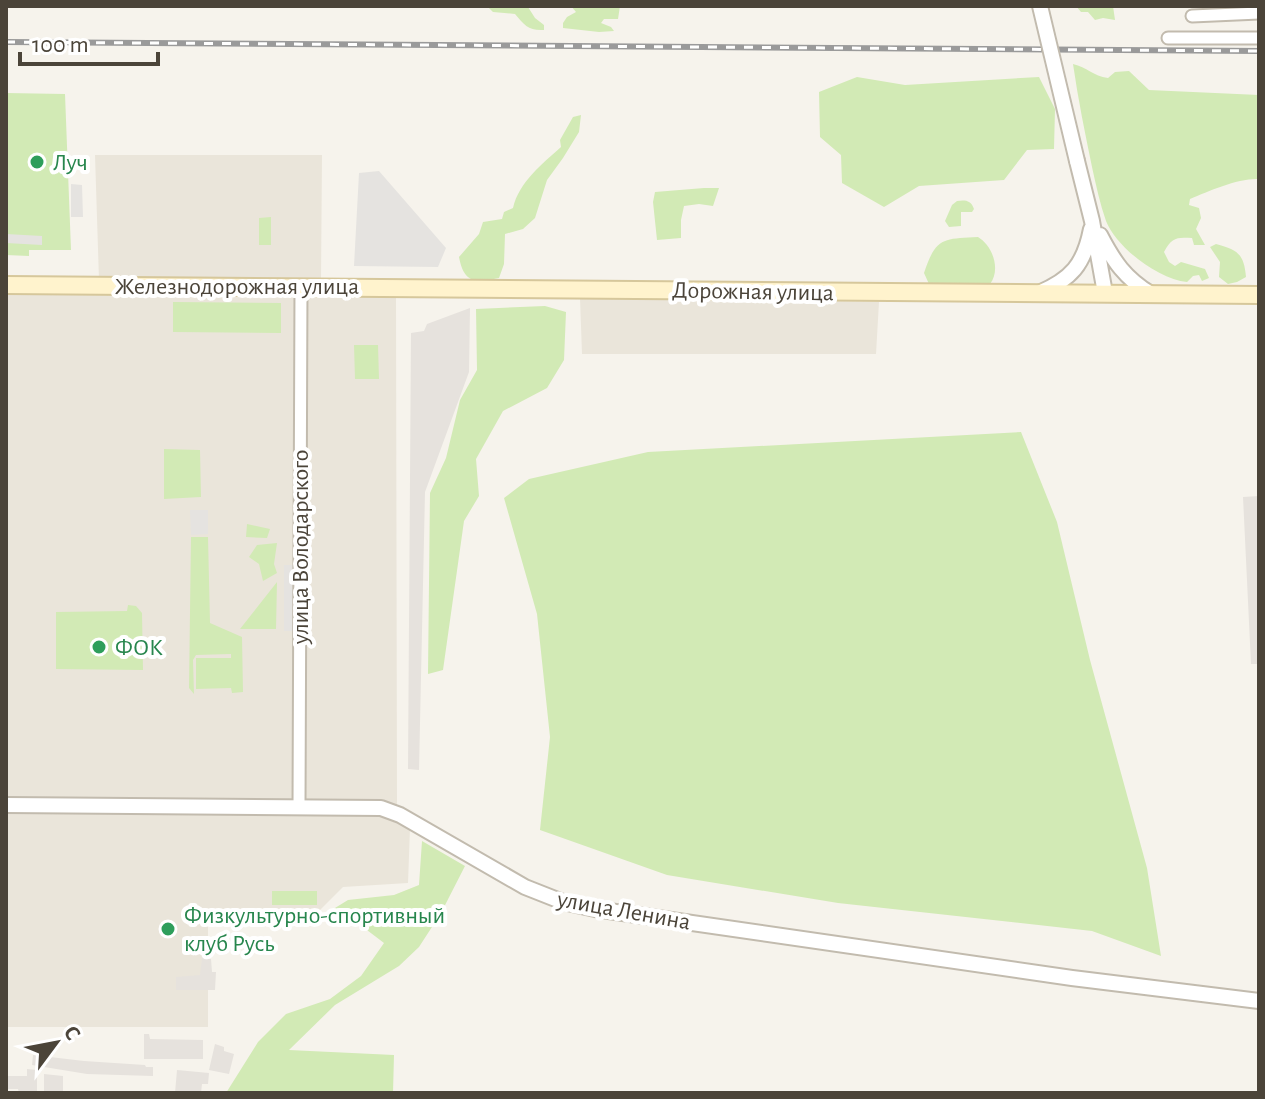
<svg xmlns="http://www.w3.org/2000/svg" width="1265" height="1099" viewBox="0 0 1265 1099" font-family="'Alegreya Sans',sans-serif">
  <rect width="100%" height="100%" fill="#f6f3ec"/>
  <path fill="#eae5da" d="M95,155H322L321,281L99,280Z
    M298,289L296,803L6,798V295Z
    M305,293L396,295L397,805L303,804Z
    M580,298L879,302L876,354H582Z
    M298,809L382,816L410,828L408,883L343,887L311,919L208,910V1027H6V813Z"/>
  <path fill="#e6e2dd" d="M470,308L469,372L425,492L419,770L408,769L411,333L424,331L427,324Z
    M1259,496V664H1251L1243,497Z
    M202,958L211,959L212,972H216L215,990H176V977L200,975Z
    M144,1034H149L150,1039L203,1040V1059H144Z
    M215,1044L224,1047V1051L234,1054L229,1074L209,1070Z
    M33,1055L84,1061L145,1065L146,1067H153V1076L87,1074L32,1065Z
    M27,1069L37,1070V1093H19L18,1089H6V1076H27Z
    M177,1070L209,1073L208,1084H202L201,1093H175Z
    M44,1074L63,1076V1093H44Z"/>
  <path fill="#d2eab5" d="M487,6H529L528,7L535,18L544,25V30C529,31 524,25 515,14L493,12Z
    M571,6H620L618,19H604L601,23L611,27L614,31L599,32L563,28V23L567,17L576,12Z
    M1076,6H1113L1115,20L1103,18L1095,20L1088,12H1081Z
    M1073,64C1087,67 1093,76 1108,78L1115,72L1129,71L1149,90L1259,95V179C1238,178 1209,191 1190,199L1189,205L1199,208L1201,218L1196,229L1205,245H1194L1192,238C1177,237 1172,237 1164,252L1169,262L1175,266L1181,262L1205,269L1209,278L1202,281L1199,275L1193,276L1187,282C1158,279 1117,248 1106,221C1100,204 1096,185 1092,167C1085,133 1078,99 1073,64Z
    M857,77L905,85L1039,77L1055,109L1054,149L1027,150L1004,180L919,186L884,207L842,183L841,155L820,137L819,92Z
    M6,93L65,94L71,250H29V256L6,255Z
    M581,115L579,132L563,158L547,180L535,218L523,229L505,234L504,264L499,278C476,283 464,284 459,257L479,234L483,222L502,219L504,212L513,208C519,182 542,164 561,147L560,140L573,117Z
    M704,188H719L713,206L699,204L684,206L681,220V238L657,240L653,202L655,192Z
    M957,201C965,200 971,200 974,209L972,212H961V226L949,227L945,221L952,205Z
    M271,217V245H259V218Z
    M978,237C993,246 1001,270 990,284H929L924,273C936,237 943,239 978,237Z
    M1216,244C1238,250 1244,254 1246,277L1237,282L1228,284L1219,277L1220,262L1210,247Z
    M173,302L281,303V333L173,332Z
    M545,306L566,312L564,360L547,388L503,411L476,459L479,496L464,521L443,670L428,674L430,493L446,458L460,400L477,370L476,309Z
    M354,345H378L379,379H355Z
    M1021,432L1057,522L1090,660L1147,868L1161,956L1092,931L838,903L667,875L540,830L550,737L537,614L504,498L529,479L648,452Z
    M164,449L200,450L201,497L164,499Z
    M247,524L270,529L267,538L246,537Z
    M191,537H208L210,623L242,637L243,692L232,693L231,688L196,689V658H231V654L196,655L193,660L194,694L189,688Z
    M277,543L274,564L277,573L263,581L259,564L249,557L257,545Z
    M277,582L276,629H240Z
    M128,605L136,606L142,613L143,670L56,669V612L127,611Z
    M422,841L465,866L441,913L419,947L399,966L335,1005L289,1050L394,1055L393,1093H226L258,1042L286,1014L330,999L361,976L384,943L359,924L317,919L348,900L394,895L419,885Z
    M272,891H317V905H272Z"/>
  <path fill="#e5e3e0" d="M379,171L446,248L438,267L354,266L359,173Z
    M71,184L82,185L83,217H71Z
    M6,234L42,236V245L6,243Z
    M190,510H208V534L191,535Z
    M284,565H294L295,631H284Z"/>
  <g fill="none" stroke-linecap="round" stroke-linejoin="round">
    <g stroke="#c2bbae" stroke-width="15">
      <path id="minor" d="M1192,16L1259,13
        M1168,38H1259
        M299,807L301,287"/>
    </g>
    <g stroke="#c2bbae" stroke-width="18">
      <path id="tertiary" d="M1077,161L1092,221L1105,293
        M1100,235C1114,262 1125,278 1151,294
        M1039,293C1071,279 1084,265 1091,229
        M6,805L381,808L400,815L525,887L563,902L595,909L1072,978L1259,1001"/>
    </g>
    <g stroke="#d6c79b" stroke-width="20">
      <path id="secondary" d="M6,285L1259,295"/>
    </g>
    <use href="#minor" stroke="#fff" stroke-width="11"/>
    <use href="#tertiary" stroke="#fff" stroke-width="14"/>
    <use href="#secondary" stroke="#fff3cd" stroke-width="16"/>
    <g stroke="#9a9a9a" stroke-width="6">
      <path id="rail" d="M6,42L1259,51"/>
    </g>
    <use href="#rail" stroke="#fff" stroke-width="3" stroke-dasharray="9" stroke-linecap="butt"/>
    <g stroke="#c2bbae" stroke-width="18" stroke-linecap="butt">
      <path id="tertiary-bridge" d="M1040,6L1077,161"/>
    </g>
    <use href="#tertiary-bridge" stroke="#fff" stroke-width="14"/>
  </g>
  <g fill="#2e9e5b" stroke="#fff" stroke-width="3">
    <circle cx="37" cy="162" r="8"/>
    <circle cx="99" cy="647" r="8"/>
    <circle cx="168" cy="929" r="8"/>
  </g>
  <g text-anchor="middle" stroke-width="8" stroke-linejoin="round" paint-order="stroke">
    <g font-size="24" fill="#27864d" stroke="#fff" text-anchor="start">
      <text x="53" y="170">Луч</text>
      <text x="115" y="655">ФОК</text>
      <text x="184" y="923">Физкультурно-спортивный<tspan x="184" dy="28">клуб Русь</tspan></text>
    </g>
    <g font-size="24" fill="#4b4439" stroke="#fff">
      <text x="237" y="294">Железнодорожная улица</text>
      <text transform="translate(753 291) rotate(1)" y="8">Дорожная улица</text>
      <text transform="translate(300 547) rotate(-90)" y="8">улица Володарского</text>
      <text transform="translate(624 910) rotate(10)" y="8">улица Ленина</text>
    </g>
  </g>
  <rect width="1265" height="1099" fill="none" stroke="#4b4439" stroke-width="16"/>
  <g transform="translate(56 1043) rotate(58)" stroke="#ffffff" stroke-width="6" paint-order="stroke">
  <path d="M0-6L14 30L0 20L-14 30Z" fill="#4b4439"/>
  <text y="-12" font-size="22" font-weight="bold" text-anchor="middle" fill="#4b4439">С</text>
  </g>
  <path d="M20 52v12h138v-12" fill="none" stroke="#4b4439" stroke-width="4"/>
  <text x="32" y="52" font-size="24" fill="#4b4439" stroke="#ffffff" stroke-width="6" paint-order="stroke">100 m</text>
</svg>
